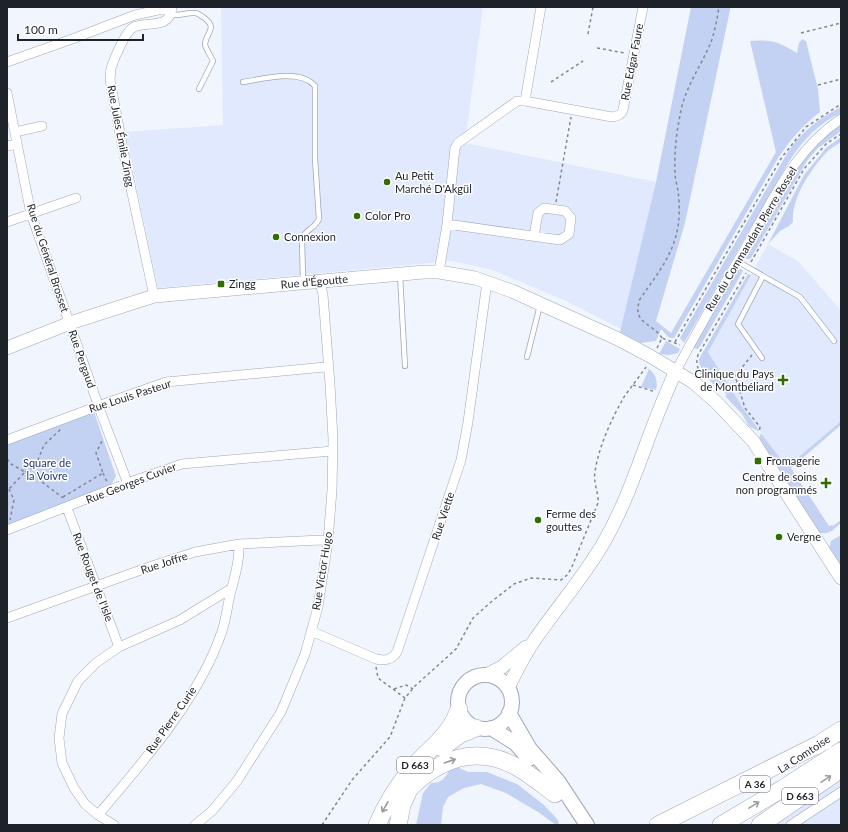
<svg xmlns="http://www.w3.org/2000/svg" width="848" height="832" viewBox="0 0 848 832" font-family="Lato,sans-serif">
  <rect width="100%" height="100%" fill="#f1f5fd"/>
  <path fill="#e0e9fe" d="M221,7H483L465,143L656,182L621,329L566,301L490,269L451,261L158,288L125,132L223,125Z
    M768,244L799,262L841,311V421L787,467L743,408L708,352Z
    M841,779V825H772Z"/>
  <path fill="#c3d1f3" d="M691,7H730V10L685,223L656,321L671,333L776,152L750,41C772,39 779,42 797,53L799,43L802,39L806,41L818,89L820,112C803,125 790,140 778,158L674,338C667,339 666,333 661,329L656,341L641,343L620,332L656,182Z
    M841,107V113C819,123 803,140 790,160L684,343L680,338L789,150C803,131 820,117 841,107Z
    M841,124V131L817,149L807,161L751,258L750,259H746L745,256L797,166L813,146Z
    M841,137V142C837,145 832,147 828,151C812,167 791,198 793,222L789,226L780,231L768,244L804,175L826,148Z
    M741,269L743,271L699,348L697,349L693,348L736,271Z
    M748,274L751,275L708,352L743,408L759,430L758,431L749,426L742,414L725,396L727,395L722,390L721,391C713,385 698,368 699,359Z
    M666,341L680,349L678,353L669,355L659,354Z
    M649,369C656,374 658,382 656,390L641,387Z
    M94,412L116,476L111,485L7,526V444Z
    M841,421V425L791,468L829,526L832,525L833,526L841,520V523C834,529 829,536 819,532L759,439L761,433L787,467Z
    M841,535V567L829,549L831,541Z
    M457,767L468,772H487L517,784L544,805L558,820L559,825H556L538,812L506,793L481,784L464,788L448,797L443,807L441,825H416L423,793L431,783C441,783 445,779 449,770Z"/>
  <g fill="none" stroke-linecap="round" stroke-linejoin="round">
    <g stroke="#9fa7b9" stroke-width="6">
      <path id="service" d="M170,14C179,17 186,12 195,13C198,13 201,16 203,17C219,28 206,32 205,44C205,48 211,56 213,61L199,89
        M243,82C263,79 300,68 315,86V159L319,219C314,230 305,229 302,239L303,281
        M737,261L763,276L738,324L762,358
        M400,275L405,366
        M763,276L800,297L834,341
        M527,357L540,305"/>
    </g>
    <g stroke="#9fa7b9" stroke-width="10">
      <path id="minor" d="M7,62L75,38L135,15L172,7
        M7,93L31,214L101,413L128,484
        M525,101L541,7
        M15,132L42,126
        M7,146L17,144
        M7,222L76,198
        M447,224L560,240L569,234L571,218L565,211L544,208L538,213L534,236
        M439,272L447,224L455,148L458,143L517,101H525L612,117C618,116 621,115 623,110L643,7
        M154,296L127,170L110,80C111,76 110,71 111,68C114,59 126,30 134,27C148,21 170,30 172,7
        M676,371C698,329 722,288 746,247C772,201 795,149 841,119
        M7,440L98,406L166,382L325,367L329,368
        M67,508L119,647
        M7,530L130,482L182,464L332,451
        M7,618L152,566L195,552L239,544L321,540L328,541
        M311,631L376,659C385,661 392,660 397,652L461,460L468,422L487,282
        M98,815C143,762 198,700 221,634C226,621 227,608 230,595C234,579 240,561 239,544
        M114,825L98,815L85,804L74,788L62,763L59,738L62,714L78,681L96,663L119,647L180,620L232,588
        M195,825L212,811L237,781L281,712L305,654L318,607L328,541L332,490L333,439L330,384L323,295L320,282
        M791,825L841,792"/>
    </g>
    <g stroke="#9fa7b9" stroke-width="14">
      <g id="secondary">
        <path id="s1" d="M7,348L70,323L154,296L424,272H439L475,278L512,291L618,339L650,356L693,382L716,402L753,441L841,578"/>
        <path d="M486,675L502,667L526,647"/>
        <path d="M508,688C516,672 524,655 534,641C557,607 584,577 604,542C635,488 649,427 676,371"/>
      </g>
    </g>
    <g stroke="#9fa7b9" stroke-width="16">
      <path id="primary" d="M458 702a27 27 0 1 1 54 0a27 27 0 1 1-54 0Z
        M509,713L530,749L558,781L587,825
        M491,728L515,743L529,759"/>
    </g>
    <g stroke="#9fa7b9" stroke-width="18">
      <path id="motorway" d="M816,746L841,730
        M442,748L459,735L476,728
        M407,791C438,759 475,744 517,767C531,775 543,785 555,794
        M377,825C386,804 398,785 413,767C431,747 450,736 459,709
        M398,825L402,805L412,783
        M658,825L825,741
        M721,825L782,789L841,751
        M760,825L841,769"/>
    </g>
    <path stroke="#83878f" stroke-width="1.5" stroke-dasharray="3 3" stroke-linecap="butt" d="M801,33L841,23
      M588,34L593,7
      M597,48L625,53
      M551,82L583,61
      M818,85L841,79
      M556,202L571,117
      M751,262L804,169L826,144L841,134
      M662,338C653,323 631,324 640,299C653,280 668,262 675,239C680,224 680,206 678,191C677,185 675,179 675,173C674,150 677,128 682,106C688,83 702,64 711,42C715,31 717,19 719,7
      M675,342L782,157L806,127L841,104
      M657,348L662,338L680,345
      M752,355L736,375V379L745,408L760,427L759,432
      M706,378C698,371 695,365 698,355L746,273
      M633,385L656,392
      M7,459L11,464L25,472L9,489L7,488
      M36,465L42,482L63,498
      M25,472L36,465L44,445L61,429
      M103,473L107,482
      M9,489L14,500L10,520
      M63,497L103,473L96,453L102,441
      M376,667L378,678L405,698
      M394,689L406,685L413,689
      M322,825L352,780L390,737L405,698L415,686L456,649L473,618L491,602L514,584L531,578L561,580L567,575L571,569L598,503C599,493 593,483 595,472C598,448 612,418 624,397C631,387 639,377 646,367"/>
    <use href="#service" stroke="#fff" stroke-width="4.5"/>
    <use href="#minor" stroke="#fff" stroke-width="9"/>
    <use href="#secondary" stroke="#fff" stroke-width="13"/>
    <use href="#primary" stroke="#fff" stroke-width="14"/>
    <use href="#motorway" stroke="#fff" stroke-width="17"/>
  </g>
  <defs><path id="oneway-shaft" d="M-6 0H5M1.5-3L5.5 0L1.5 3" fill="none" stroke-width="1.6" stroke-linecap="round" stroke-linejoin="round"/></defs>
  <g stroke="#9a9c9f">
    <use href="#oneway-shaft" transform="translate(450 761) rotate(-19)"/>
    <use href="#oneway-shaft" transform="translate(826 779) rotate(-34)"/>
    <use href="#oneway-shaft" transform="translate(754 805) rotate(-31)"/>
    <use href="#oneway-shaft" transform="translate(385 807) rotate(119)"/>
  </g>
  <g fill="#316e00" stroke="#fff" stroke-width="1.5">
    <circle cx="387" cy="182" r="4"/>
    <circle cx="357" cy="216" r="4"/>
    <circle cx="276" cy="237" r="4"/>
    <rect x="217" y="280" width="8" height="8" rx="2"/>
    <path d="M781 374h4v4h4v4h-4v4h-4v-4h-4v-4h4z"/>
    <rect x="754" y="457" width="8" height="8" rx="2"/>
    <path d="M824 477h4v4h4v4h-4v4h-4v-4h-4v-4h4z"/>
    <circle cx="538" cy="520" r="4"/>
    <circle cx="779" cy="537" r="4"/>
  </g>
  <g text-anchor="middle" stroke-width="3" stroke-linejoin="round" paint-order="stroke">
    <g fill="#fff" stroke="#626469" stroke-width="1">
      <rect x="397" y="757" width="36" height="16" rx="3"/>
      <rect x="740" y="776" width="30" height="16" rx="3"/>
      <rect x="782" y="788" width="36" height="16" rx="3"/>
    </g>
    <g font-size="10" font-weight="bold" fill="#1e2229">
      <text x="415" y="769">D 663</text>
      <text x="755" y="788">A 36</text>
      <text x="800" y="800">D 663</text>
    </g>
    <g font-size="11" fill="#1e2229" stroke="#fff">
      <text transform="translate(632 62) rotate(-79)" y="4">Rue Edgar Faure</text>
      <text transform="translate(121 136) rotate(79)" y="4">Rue Jules Émile Zingg</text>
      <text transform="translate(751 239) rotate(-59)" y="4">Rue du Commandant Pierre Rossel</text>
      <text transform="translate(48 258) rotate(72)" y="4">Rue du Général Brosset</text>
      <text dy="4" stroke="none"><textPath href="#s1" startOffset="317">Rue d'Égoutte</textPath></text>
      <text transform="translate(82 359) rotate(71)" y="4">Rue Pergaud</text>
      <text transform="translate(130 396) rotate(-18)" y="4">Rue Louis Pasteur</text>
      <text transform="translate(131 483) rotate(-21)" y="4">Rue Georges Cuvier</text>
      <text transform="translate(443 516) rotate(-72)" y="4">Rue Viette</text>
      <text transform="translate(164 563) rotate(-18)" y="4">Rue Joffre</text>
      <text transform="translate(322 571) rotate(-81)" y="4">Rue Victor Hugo</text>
      <text transform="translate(93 577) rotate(69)" y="4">Rue Rouget de l'Isle</text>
      <text transform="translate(171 720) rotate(-55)" y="4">Rue Pierre Curie</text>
      <text transform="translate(804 754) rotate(-33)" y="4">La Comtoise</text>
    </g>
    <g font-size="11" fill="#1e2229" stroke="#fff" text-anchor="start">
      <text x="395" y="180">Au Petit<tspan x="395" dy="13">Marché D'Akgül</tspan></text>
      <text x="365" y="220">Color Pro</text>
      <text x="284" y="241">Connexion</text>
      <text x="229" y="288">Zingg</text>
      <text x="774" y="378" text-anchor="end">Clinique du Pays<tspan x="774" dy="13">de Montbéliard</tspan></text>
      <text x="766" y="465">Fromagerie</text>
      <text x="817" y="481" text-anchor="end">Centre de soins<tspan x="817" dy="13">non programmés</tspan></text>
      <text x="546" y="518">Ferme des<tspan x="546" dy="13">gouttes</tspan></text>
      <text x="787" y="541">Vergne</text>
    </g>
    <g font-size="11" fill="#223671" stroke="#fff">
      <text x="47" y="467">Square de<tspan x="47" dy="13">la Voivre</tspan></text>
    </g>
  </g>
  <rect width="848" height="832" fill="none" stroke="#1e2229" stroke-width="16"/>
  <path d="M18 34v6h125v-6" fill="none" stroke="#1e2229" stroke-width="2"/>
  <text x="24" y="34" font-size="12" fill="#1e2229" stroke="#ffffff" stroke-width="3" paint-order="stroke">100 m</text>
</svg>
